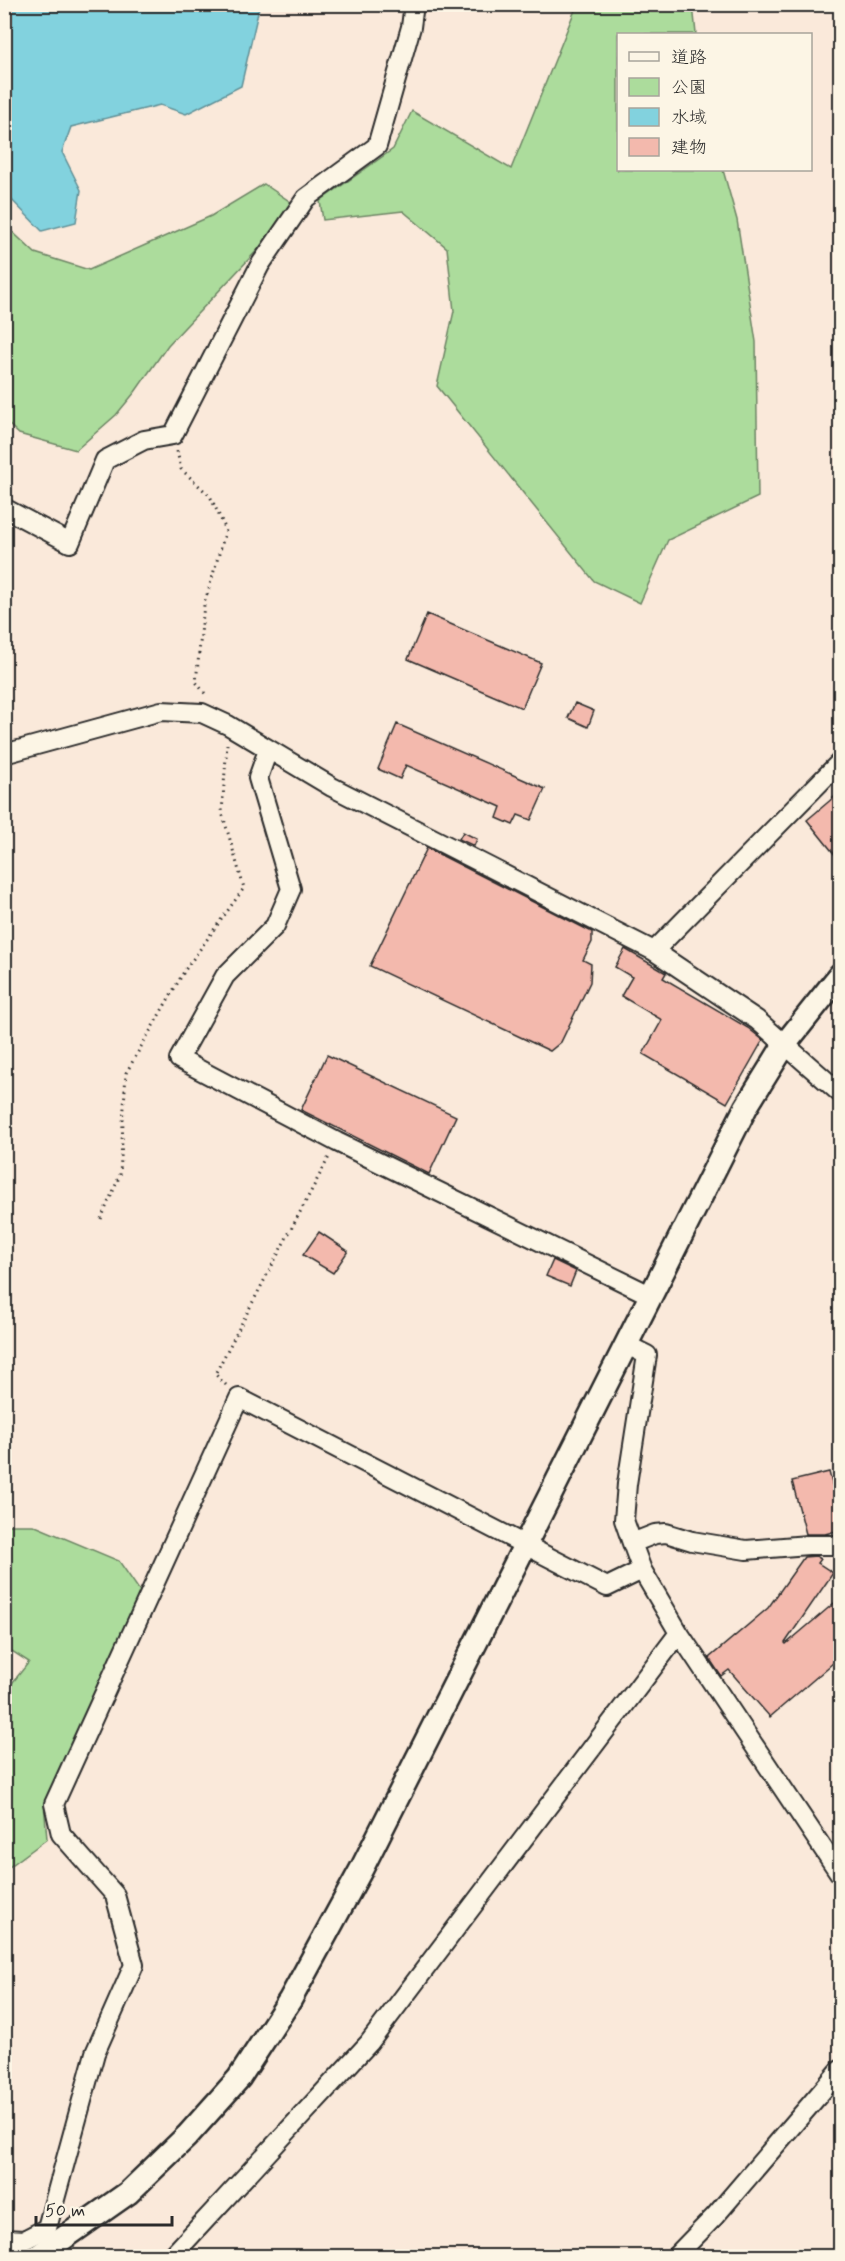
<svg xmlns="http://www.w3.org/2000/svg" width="845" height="2261" viewBox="0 0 845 2261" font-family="Mynerve,'Klee One',sans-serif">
  <rect width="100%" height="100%" fill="#fae9da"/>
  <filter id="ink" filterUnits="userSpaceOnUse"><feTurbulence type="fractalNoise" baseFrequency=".0167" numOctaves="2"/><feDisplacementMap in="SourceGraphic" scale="12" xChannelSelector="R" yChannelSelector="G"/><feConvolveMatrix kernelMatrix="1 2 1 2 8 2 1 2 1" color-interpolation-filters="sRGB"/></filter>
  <g filter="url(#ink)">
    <path fill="#acdc9c" stroke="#6c8464" stroke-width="1.5" d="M577,5H693L696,34H618V170H723L737,220L756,342L758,497L668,540L640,603L594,581L437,386L454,311L447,248L403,211L323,220L320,201L393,149L412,111L511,169Z
      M264,184L298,207L168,345L135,392L116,415L76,450L19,434L5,421L4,224L35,253L89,270L211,216Z
      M5,1525H33L119,1561L144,1597L44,1803L47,1839L5,1870V1692L29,1662L12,1651L5,1654Z"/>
    <path fill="#82d2de" stroke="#5f8f96" stroke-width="1.5" d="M258,4L259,8L241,86L186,114L160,105L71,127L62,152L81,190L76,222L42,231L5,193V5Z"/>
    <path fill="#f3b9ad" stroke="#2b2b2b" stroke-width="1.5" d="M427,614L541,663L522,708L408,659Z
      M575,703L594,711L588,727L568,718Z
      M397,724L545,789L531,820L518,815L513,825L497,818L501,807L406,765L400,779L378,769Z
      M840,792V861L807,820Z
      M463,832L477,839L474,846L459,839Z
      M427,848L592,932V942L583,960L591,964L590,982L561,1042L550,1051L370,966Z
      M625,949L666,973L663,978L748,1028L763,1040L727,1103L643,1054L662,1020L621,996L632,977L615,967Z
      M327,1055L456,1116L429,1174L301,1110Z
      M319,1232L348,1251L333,1273L303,1255Z
      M553,1260L576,1271L570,1286L546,1276Z
      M829,1472L840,1514V1530L825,1534H806L792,1481Z
      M816,1556L821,1559L818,1563L833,1573L785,1643L786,1644L840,1598V1657L770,1717L729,1670L721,1676L709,1658L768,1608L804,1557Z"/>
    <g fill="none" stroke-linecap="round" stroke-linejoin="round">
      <g stroke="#2b2b2b" stroke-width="22">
        <path id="minor" d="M4,508L70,543L105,460L144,440L173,435L260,265L306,198L377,146L411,27L414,4
          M268,750L258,778L291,889L275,926L225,976L179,1059L337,1142L652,1296
          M4,754L161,711L202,713L228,725L332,787L654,951L757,1020L840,1093
          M654,951L840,762
          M627,1345L647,1355L627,1484L624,1520L632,1543L642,1570L679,1633L840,1874
          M632,1543L655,1534L666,1533L692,1541L746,1550L808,1545H840
          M4,2239L24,2240L47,2228L95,2053L134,1965L115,1895L61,1834L54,1804L239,1398L607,1587L642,1570
          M172,2256L369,2043L679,1633
          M676,2256L715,2216L840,2070"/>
      </g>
      <g stroke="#2b2b2b" stroke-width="27">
        <path id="tertiary" d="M38,2256L128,2193L187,2136L239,2078L290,2000L362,1868L746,1107L785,1044L840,975"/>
      </g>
      <path stroke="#2b2b2b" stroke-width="3" stroke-dasharray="1.5 4.5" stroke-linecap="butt" d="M177,451L181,469L210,496L226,530L204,605L196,682L207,696
        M101,1219L120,1175L126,1073L185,970L244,888L222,812L227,744
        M226,1385L215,1374L329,1157
        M832,1833L840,1828"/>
      <use href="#minor" stroke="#fcf5e5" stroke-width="18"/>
      <use href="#tertiary" stroke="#fcf5e5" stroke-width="22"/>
    </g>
  </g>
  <rect width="845" height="2261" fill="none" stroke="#fcf5e5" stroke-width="24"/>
  <rect x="12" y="12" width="821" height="2237" fill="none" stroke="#2b2b2b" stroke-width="2" filter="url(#ink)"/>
  <rect x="617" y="33" width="195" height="138" fill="#fcf5e5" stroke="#a8a49b" stroke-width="1.5"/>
  <rect x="629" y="52" width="30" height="9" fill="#fcf5e5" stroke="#a8a49b" stroke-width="1.5"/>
  <text x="671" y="63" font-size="18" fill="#2b2b2b">道路</text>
  <rect x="629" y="78" width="30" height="18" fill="#acdc9c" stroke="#a8a49b" stroke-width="1.5"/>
  <text x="671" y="93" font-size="18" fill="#2b2b2b">公園</text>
  <rect x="629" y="108" width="30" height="18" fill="#82d2de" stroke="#a8a49b" stroke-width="1.5"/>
  <text x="671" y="123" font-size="18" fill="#2b2b2b">水域</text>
  <rect x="629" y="138" width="30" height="18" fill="#f3b9ad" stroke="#a8a49b" stroke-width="1.5"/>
  <text x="671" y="153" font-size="18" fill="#2b2b2b">建物</text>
  <path d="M36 2216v9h136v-9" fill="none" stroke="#2b2b2b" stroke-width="3"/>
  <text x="45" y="2216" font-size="18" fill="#2b2b2b" stroke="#fcf5e5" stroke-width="4.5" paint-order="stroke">50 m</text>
</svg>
